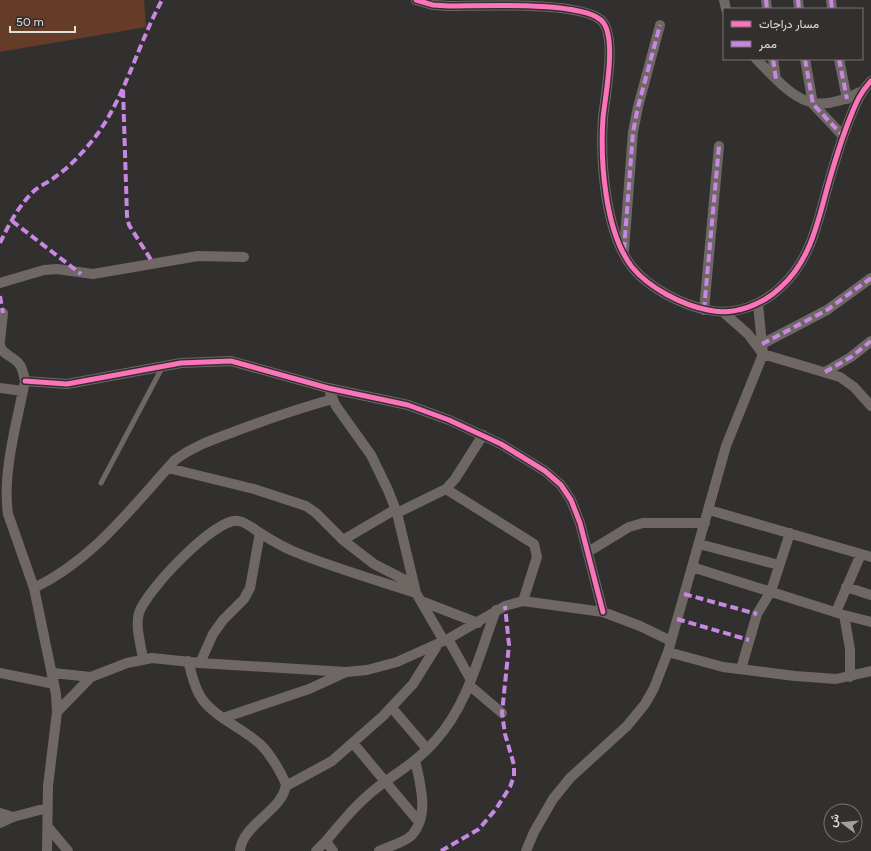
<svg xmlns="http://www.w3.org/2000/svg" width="871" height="851" viewBox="0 0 871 851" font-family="Figtree,Vazirmatn,sans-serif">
  <rect width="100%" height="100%" fill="#31302f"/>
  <path fill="#653c28" d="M0,0H144L146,27L0,52Z"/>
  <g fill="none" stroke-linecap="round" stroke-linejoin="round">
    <path stroke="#6f6764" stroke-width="5" d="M101,483L163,366"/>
    <path stroke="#6f6764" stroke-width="10" d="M416,0L433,5L449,6C481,6 579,1 601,20C618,35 605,96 603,118C600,161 605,232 632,267C649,288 682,305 708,310C734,316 763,305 782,286C811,259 818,221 828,185C834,164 840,144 848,123C855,106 858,95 871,81
      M724,0L726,9
      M766,0L767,9
      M798,0L799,9
      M831,0L832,9
      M756,59C792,95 809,119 860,92
      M773,59L776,79
      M805,59L813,104L843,136
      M839,59L847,99
      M624,250L633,132L638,107L660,25
      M0,283L44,270L57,269L93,274L198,256L244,257
      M704,310L719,146
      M723,312L748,334L763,354L840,377L854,387L871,406
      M0,341L3,313
      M0,344C1,355 14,356 20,365C23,370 24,376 25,381C17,422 2,473 8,514L34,588L56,694L57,712L48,786L47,851
      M762,344L827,310L871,278
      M825,372L851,357L871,341
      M25,381L67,384L181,363L231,361L328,388L408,405L449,420L501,444L545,471L561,485L571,500L580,523L603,612
      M0,388L23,391
      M330,393L336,406L371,455L388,490L397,513L416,593L444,641
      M168,468L254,489L306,506L316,513L343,540L374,564L413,584
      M446,489L534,544L537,557L523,601
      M709,510L871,557
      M397,513L446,489L455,479L483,435
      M343,540L396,509
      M699,544L779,565
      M588,552L629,527L643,523H705
      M692,567L844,615L850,649V677
      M846,587L871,595
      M34,588C94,559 131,508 175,460C193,446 215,439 236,431C268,419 300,408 333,399
      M421,601L478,623
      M836,612L861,554
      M844,615L871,622
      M448,639L471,680
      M668,652L723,667L795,676L836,679L871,671
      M143,659C141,645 135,627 139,613C145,592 216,516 239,521C247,523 254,529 260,533C271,540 283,547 295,552C334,568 376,580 416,593
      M188,661C192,674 194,688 202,699C217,719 243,728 261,745C271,755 280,771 286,784C284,810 242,824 240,851
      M200,663L213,634L223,620L244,599L250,588L260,533
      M741,669L757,614L771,591L790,533
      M0,673L54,684
      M53,673L91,677L127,663L152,658L200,663L346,672L367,670L397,662L448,639L505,606L523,601L603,612L640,626L671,641
      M469,685L502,713
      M392,708L427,749
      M57,712L91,677
      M223,718L309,689L344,673
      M353,743L419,822
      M286,786L332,761L383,716L413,684L438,644
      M0,813L13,817
      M0,823L13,817L47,808
      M48,827L68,851
      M316,851L326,841
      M333,851L326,841C342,822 358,802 378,787C398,772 419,760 435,741C468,705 479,655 496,610
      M379,851C389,846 404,843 412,835C430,815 420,783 415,760
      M526,851L534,832L553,799L570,778L627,726L645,704L654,688L668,652L726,446L763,354L758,304"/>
    <path stroke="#c787e3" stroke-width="4" stroke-dasharray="8 4" stroke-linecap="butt" d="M766,0L767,9
      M798,0L799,9
      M831,0L832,9
      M773,59L776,79
      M805,59L813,104L843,136
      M839,59L847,99
      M123,90L127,216L129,225L153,263
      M12,221L81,274
      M0,243C9,224 19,205 35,190C41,185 49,182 55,177C71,166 84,151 96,136C126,95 138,44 162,0
      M624,250L633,132L638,107L660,25
      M0,296L3,313
      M704,310L719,146
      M762,344L827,310L871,278
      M825,372L851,357L871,341
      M684,594L757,614
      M677,619L749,640
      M441,851L479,829L496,809L510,787L514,776V765L505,734L502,713L509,645L505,606"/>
    <g stroke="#322f2e" stroke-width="8">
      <path id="cycleway" d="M416,0L433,5L449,6C481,6 579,1 601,20C618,35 605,96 603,118C600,161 605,232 632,267C649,288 682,305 708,310C734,316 763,305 782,286C811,259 818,221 828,185C834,164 840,144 848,123C855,106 858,95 871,81
        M25,381L67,384L181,363L231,361L328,388L408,405L449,420L501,444L545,471L561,485L571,500L580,523L603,612"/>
    </g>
    <use href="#cycleway" stroke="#fb73b8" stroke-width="5"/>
  </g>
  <rect x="723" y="8" width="140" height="52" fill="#322f2e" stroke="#787574"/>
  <rect x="731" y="21" width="20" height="6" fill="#fb73b8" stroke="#787574"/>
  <text x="759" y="28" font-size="12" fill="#e0dedd">مسار دراجات</text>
  <rect x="731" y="41" width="20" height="6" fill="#c787e3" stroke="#787574"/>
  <text x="759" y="48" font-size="12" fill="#e0dedd">ممر</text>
  <g transform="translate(843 823) rotate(286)"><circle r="19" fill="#322f2e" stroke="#787574"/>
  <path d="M0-3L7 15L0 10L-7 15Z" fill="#a3a1a0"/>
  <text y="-6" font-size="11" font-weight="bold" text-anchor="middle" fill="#e0dedd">ش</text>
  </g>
  <path d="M10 26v6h65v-6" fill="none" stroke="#e0dedd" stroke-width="2"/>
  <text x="16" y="26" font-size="12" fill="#e0dedd" stroke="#322f2e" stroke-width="3" paint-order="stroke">50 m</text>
</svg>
